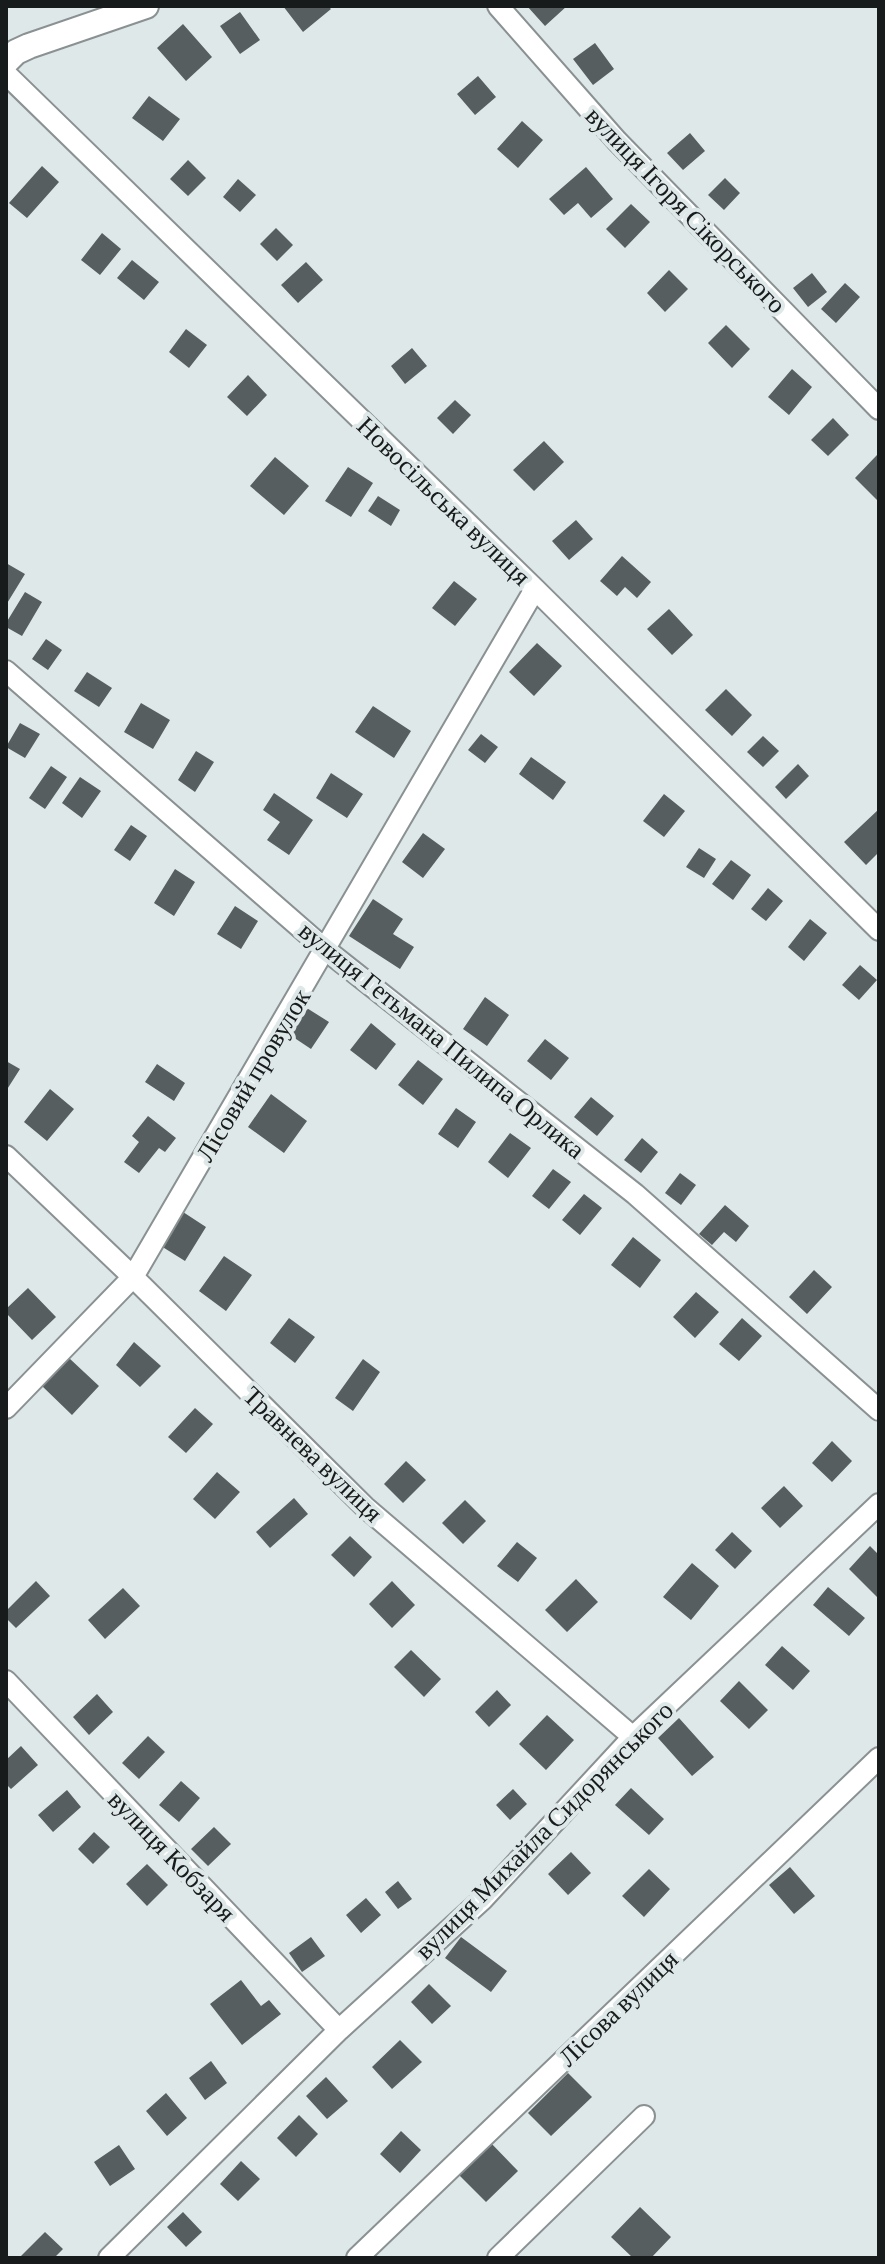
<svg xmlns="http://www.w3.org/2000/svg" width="885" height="2264" viewBox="0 0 885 2264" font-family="'Crimson Pro',serif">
  <rect width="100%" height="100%" fill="#dfe8e8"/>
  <path fill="#575e5f" d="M283,6H328L331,9L303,32Z
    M527,6H567L545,26Z
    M240,12L260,40L240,54L220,26Z
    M183,24L212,57L186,81L157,48Z
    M595,43L614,69L593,85L573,59Z
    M478,76L496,97L475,115L457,94Z
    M149,96L180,119L163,141L132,118Z
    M522,121L543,140L518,168L497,149Z
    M690,133L705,151L683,170L667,153Z
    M188,160L206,178L188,196L170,179Z
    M42,166L59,182L27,218L9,203Z
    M586,167L613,199L591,218L578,203L564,215L549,199Z
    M725,178L740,193L724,210L708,195Z
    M238,179L256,195L240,212L223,197Z
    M631,204L650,222L625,248L606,229Z
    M276,228L293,245L277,261L260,244Z
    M102,233L121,249L100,275L81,260Z
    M132,260L159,282L144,300L117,278Z
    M306,262L323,280L298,303L281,285Z
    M669,270L688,289L665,312L647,293Z
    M812,273L827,292L808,307L793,288Z
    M845,283L860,297L836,323L821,309Z
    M726,325L750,349L732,368L708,343Z
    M186,329L207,345L189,368L169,352Z
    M412,348L427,366L405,384L391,366Z
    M792,369L812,387L789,415L768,397Z
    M248,375L267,395L247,416L227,397Z
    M455,400L471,415L453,434L437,418Z
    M833,418L849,435L828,456L811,440Z
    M544,441L564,462L534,491L513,470Z
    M877,455L879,457V502L855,478Z
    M275,457L309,486L284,515L250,486Z
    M348,467L373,483L351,517L325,501Z
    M378,496L400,510L391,526L368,511Z
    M576,520L593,539L569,560L552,541Z
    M622,556L651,582L637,598L625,587L617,596L600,581Z
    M6,563L25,574L6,605Z
    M454,581L477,599L455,626L432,608Z
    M25,592L42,602L22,636L6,627V623Z
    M669,609L693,635L672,655L647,629Z
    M46,639L62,650L48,670L32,659Z
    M537,643L562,666L534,696L509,672Z
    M87,672L112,688L99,707L74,691Z
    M726,689L752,715L732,736L705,710Z
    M141,703L170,720L153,749L124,732Z
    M373,706L411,731L394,758L355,732Z
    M20,723L40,734L25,758L6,747Z
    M481,734L498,747L485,763L468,750Z
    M763,736L779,751L763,767L747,752Z
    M196,751L214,762L195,792L178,780Z
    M531,757L566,782L553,800L519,774Z
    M798,764L809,776L786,799L775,787Z
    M51,766L67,777L45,809L29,798Z
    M331,773L363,794L347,818L316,798Z
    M80,777L101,791L82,818L62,803Z
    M274,793L313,820L289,855L267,840L280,822L263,810Z
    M664,794L685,811L664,837L643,821Z
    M879,809V852L866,865L844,842Z
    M131,825L147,836L130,861L114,850Z
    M423,833L445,849L423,878L402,862Z
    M699,848L716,859L704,878L686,867Z
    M731,860L751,875L733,900L712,884Z
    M175,869L195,882L174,916L154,903Z
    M768,888L783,901L766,921L751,909Z
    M373,899L403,919L393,934L414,947L400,969L349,936Z
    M235,906L258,921L241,949L217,934Z
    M810,919L827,933L804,961L788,947Z
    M860,965L877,980L859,1000L842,985Z
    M485,997L509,1015L487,1046L463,1029Z
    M302,1005L329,1022L311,1049L284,1031Z
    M371,1023L396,1044L376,1070L350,1050Z
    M545,1039L569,1058L551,1080L527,1061Z
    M418,1060L443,1079L423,1105L398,1085Z
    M6,1061L20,1069L6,1091Z
    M157,1064L185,1083L174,1101L145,1082Z
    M50,1089L74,1109L47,1141L24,1122Z
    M271,1094L307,1121L284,1153L248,1127Z
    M591,1097L614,1116L597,1136L574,1117Z
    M456,1108L476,1122L458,1148L438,1134Z
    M148,1116L176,1138L165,1152L159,1148L139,1173L124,1162L139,1142L132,1136Z
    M510,1133L531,1148L508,1178L488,1162Z
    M642,1138L658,1152L641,1173L624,1160Z
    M553,1169L571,1182L549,1209L532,1196Z
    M680,1173L696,1185L681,1205L665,1193Z
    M584,1194L602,1208L580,1235L562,1220Z
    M725,1205L749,1226L736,1242L724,1232L712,1245L699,1234Z
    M183,1212L206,1227L185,1261L161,1246Z
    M633,1237L661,1260L640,1288L611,1265Z
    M224,1256L252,1275L226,1311L199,1291Z
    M814,1270L832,1287L807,1314L789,1297Z
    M28,1288L56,1317L32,1340L6,1313V1309Z
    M696,1292L719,1312L695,1338L673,1317Z
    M289,1318L315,1337L295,1363L270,1343Z
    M742,1318L762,1336L739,1361L719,1344Z
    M134,1342L161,1366L140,1387L116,1365Z
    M69,1358L99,1386L72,1415L42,1386Z
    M363,1359L380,1372L353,1411L335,1398Z
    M195,1408L213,1424L186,1453L168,1437Z
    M832,1441L852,1461L832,1482L812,1463Z
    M406,1461L426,1480L403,1503L384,1484Z
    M217,1472L240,1492L215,1519L193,1499Z
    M784,1486L803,1506L780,1528L761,1508Z
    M294,1498L308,1514L270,1548L256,1532Z
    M465,1500L486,1521L463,1544L442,1523Z
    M732,1532L752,1551L735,1569L715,1550Z
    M350,1536L372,1557L354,1577L331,1555Z
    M517,1542L537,1558L518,1582L497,1566Z
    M870,1546L879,1555V1599L849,1569Z
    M692,1563L719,1586L691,1620L663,1597Z
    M576,1579L598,1602L567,1632L545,1610Z
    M36,1581L50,1596L16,1628L6,1618V1611Z
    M392,1581L415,1605L392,1628L369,1604Z
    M828,1587L865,1618L849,1636L813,1605Z
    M123,1588L140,1606L105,1639L88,1620Z
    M782,1646L810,1671L793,1690L765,1665Z
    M411,1650L441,1679L424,1697L394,1667Z
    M739,1681L768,1710L749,1729L720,1701Z
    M497,1690L511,1705L489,1727L475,1712Z
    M97,1694L113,1712L89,1735L73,1717Z
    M547,1715L574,1740L546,1770L519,1744Z
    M679,1718L714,1757L692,1776L658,1738Z
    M148,1736L165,1752L139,1779L122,1763Z
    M21,1746L38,1765L11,1789L6,1784V1760Z
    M181,1781L200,1798L179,1822L159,1805Z
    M631,1788L664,1819L649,1835L615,1805Z
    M513,1789L527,1804L510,1820L496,1805Z
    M67,1790L81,1807L53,1832L38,1815Z
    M214,1827L231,1844L208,1866L191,1849Z
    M94,1832L110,1847L93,1864L78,1849Z
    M571,1852L591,1873L568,1895L548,1874Z
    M147,1864L168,1885L147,1906L126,1884Z
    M790,1867L815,1896L794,1914L769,1885Z
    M649,1869L670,1889L644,1917L622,1896Z
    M398,1881L412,1899L398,1909L385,1892Z
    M366,1898L381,1915L361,1933L346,1915Z
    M311,1937L325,1956L302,1972L289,1953Z
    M461,1937L507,1971L491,1992L445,1958Z
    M241,1980L261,2006L269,2000L281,2014L242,2045L210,2004Z
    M429,1984L451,2006L432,2024L411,2002Z
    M400,2040L422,2062L392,2089L372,2067Z
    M211,2061L227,2083L205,2100L189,2078Z
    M568,2073L592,2097L551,2136L528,2113Z
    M326,2077L348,2101L327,2119L306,2096Z
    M166,2093L187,2118L167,2136L146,2111Z
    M299,2115L318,2134L296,2157L277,2138Z
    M401,2131L421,2150L400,2173L380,2154Z
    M489,2141L518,2171L486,2202L457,2173Z
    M119,2145L135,2169L110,2186L94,2162Z
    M241,2161L260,2179L238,2201L220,2184Z
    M640,2207L671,2237L651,2258H633L611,2237Z
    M183,2212L202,2232L186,2247L167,2227Z
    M45,2232L63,2249L54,2258H19Z"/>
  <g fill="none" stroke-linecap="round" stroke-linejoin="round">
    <g stroke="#8a9192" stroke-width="24">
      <path id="minor" d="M498,6L617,141L879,409
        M6,74L535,589L879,930
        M6,671L326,950L635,1194L879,1410
        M6,1156L133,1277L365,1507L633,1737
        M6,1408L133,1277L535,589
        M6,1681L339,2030
        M109,2258L339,2030L483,1899L633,1737L879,1504
        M357,2258L879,1758
        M498,2258L644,2116"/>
    </g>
    <g stroke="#8a9192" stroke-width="28">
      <path id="tertiary" d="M6,62L16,52L29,46L146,6"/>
    </g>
    <use href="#minor" stroke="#fff" stroke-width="20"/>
    <use href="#tertiary" stroke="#fff" stroke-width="24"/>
  </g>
  <g text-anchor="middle" stroke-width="8" stroke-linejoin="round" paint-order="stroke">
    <g font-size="26" fill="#181b1b" stroke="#dfe8e8">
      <text transform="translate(686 210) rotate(46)" y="9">вулиця Ігоря Сікорського</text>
      <text transform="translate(444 501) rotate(44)" y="9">Новосільська вулиця</text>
      <text transform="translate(442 1040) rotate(39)" y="9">вулиця Гетьмана Пилипа Орлика</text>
      <text transform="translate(253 1075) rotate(-59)" y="9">Лісовий провулок</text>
      <text transform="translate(313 1454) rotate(44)" y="9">Травнева вулиця</text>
      <text transform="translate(544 1830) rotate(-45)" y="9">вулиця Михайла Сидорянського</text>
      <text transform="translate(172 1856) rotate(46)" y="9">вулиця Кобзаря</text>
      <text transform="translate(618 2008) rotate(-44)" y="9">Лісова вулиця</text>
    </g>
  </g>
  <rect width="885" height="2264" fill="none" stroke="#181b1b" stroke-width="16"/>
</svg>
